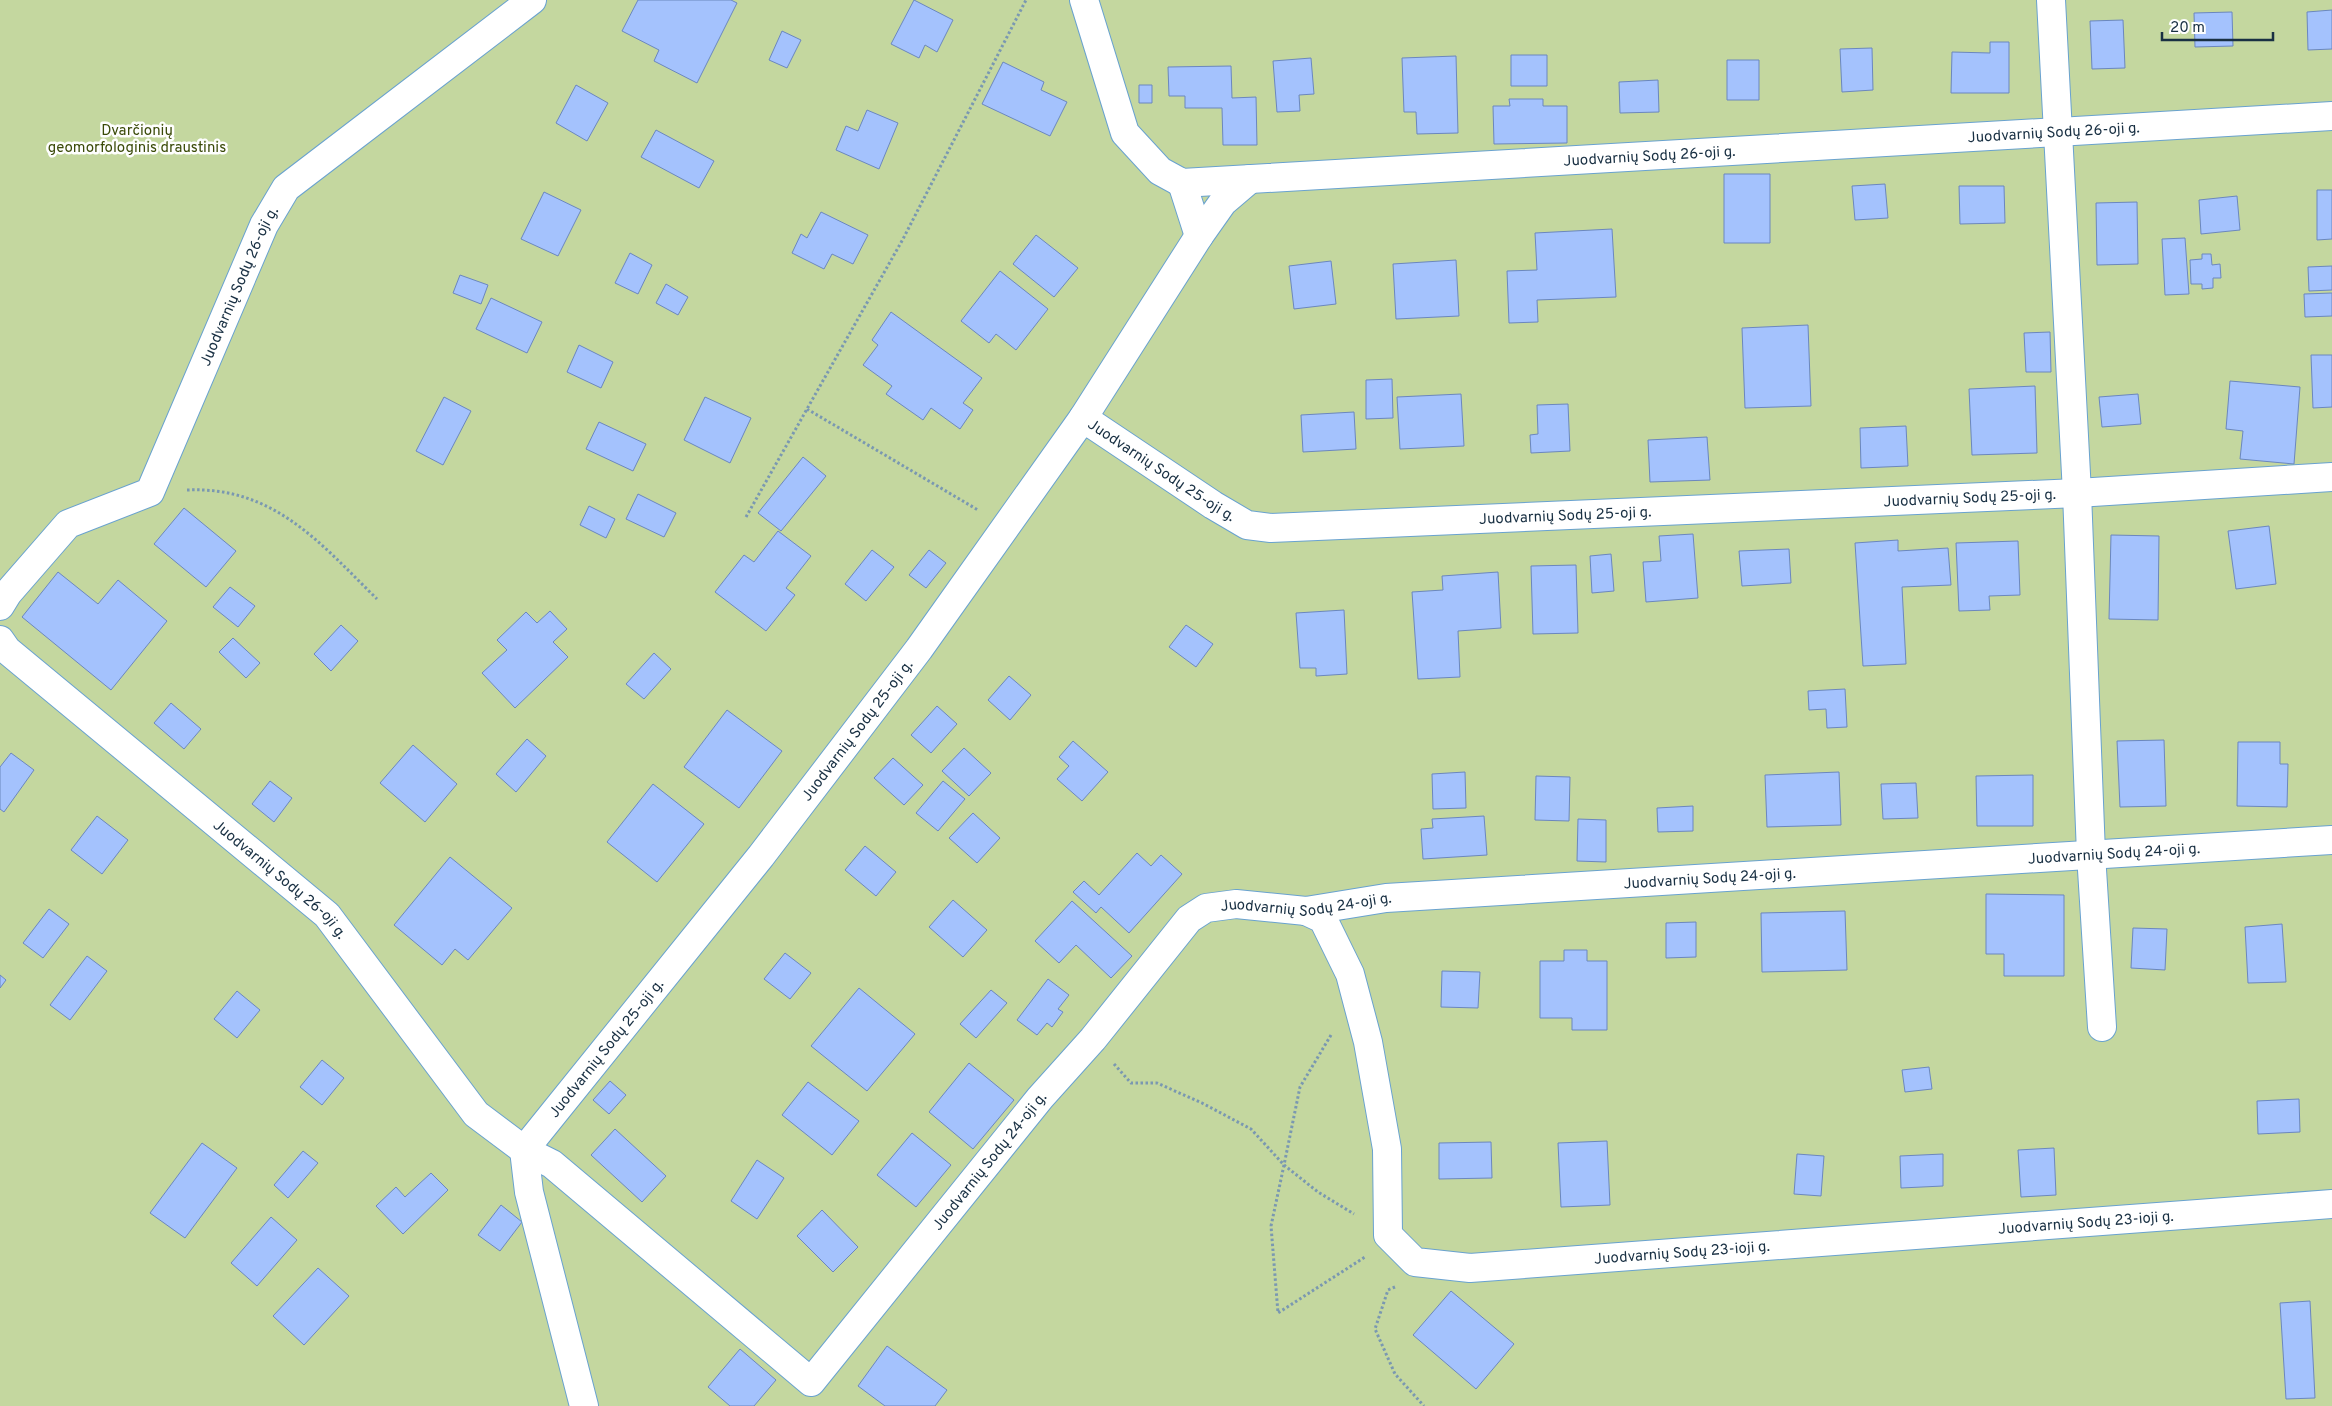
<svg xmlns="http://www.w3.org/2000/svg" width="2332" height="1406" viewBox="0 0 2332 1406" font-family="Overpass,sans-serif">
  <rect width="100%" height="100%" fill="#c0e2ff"/>
  <path fill="#c4d79f" d="M0,0H2332V1406H0Z"/>
  <path fill="#a4c2fd" stroke="#6b87be" d="M638,0H731L737,3L697,83L654,61L659,50L622,31Z
    M914,0L953,20L937,52L925,45L919,58L891,44Z
    M2332,10V49L2308,50L2307,12Z
    M2232,12L2233,46L2195,47L2194,13Z
    M2123,20L2125,68L2092,69L2090,21Z
    M782,31L801,40L787,68L769,60Z
    M1990,42H2009V93H1951L1952,52L1990,53Z
    M1872,48L1873,90L1842,92L1840,49Z
    M1511,55H1547V86H1511Z
    M1456,56L1458,133L1417,134L1416,112H1404L1402,58Z
    M1311,58L1314,94L1299,95L1300,111L1277,112L1273,61Z
    M1727,60H1759V100H1727Z
    M1003,62L1044,82L1041,90L1067,102L1050,136L982,104Z
    M1231,66L1232,98L1256,97L1257,145H1223L1222,108H1185V96H1169L1168,67Z
    M1658,80L1659,112L1620,113L1619,82Z
    M576,85L608,103L587,141L556,123Z
    M1139,85H1152V103H1139Z
    M1509,99H1543V106H1567V143L1494,144L1493,106H1510Z
    M867,110L898,123L879,169L836,150L846,126L858,131Z
    M656,130L714,161L699,188L641,157Z
    M1724,174H1770V243H1724Z
    M1885,184L1888,218L1855,220L1852,186Z
    M1959,186H2004L2005,223L1960,224Z
    M2317,190H2332V239L2317,240Z
    M544,192L581,210L558,256L521,239Z
    M2237,196L2240,230L2201,234L2199,200Z
    M2137,202L2138,264L2097,265L2096,203Z
    M821,212L868,235L853,264L832,254L824,269L792,253L801,234L807,238Z
    M1612,229L1616,297L1537,300L1538,322L1509,323L1507,271L1537,270L1535,233Z
    M1036,235L1078,268L1054,297L1013,264Z
    M2185,238L2189,294L2165,295L2162,239Z
    M630,253L652,265L638,294L615,283Z
    M2202,254H2211L2212,265L2220,264L2221,278H2213V288L2202,289V284H2191L2190,260L2202,259Z
    M1456,260L1459,316L1396,319L1393,264Z
    M1331,261L1336,304L1294,309L1289,266Z
    M2332,266V290L2309,291L2308,267Z
    M1000,271L1048,309L1016,350L996,334L989,343L961,321Z
    M460,275L488,285L481,304L453,293Z
    M666,284L688,297L678,315L656,303Z
    M2332,293V316L2305,317L2304,294Z
    M491,298L542,322L527,353L476,329Z
    M891,312L982,378L963,403L973,410L960,429L931,408L923,420L886,394L892,386L863,365L878,345L872,340Z
    M1808,325L1811,406L1745,408L1742,328Z
    M2050,332L2051,372H2026L2024,333Z
    M579,345L613,362L601,388L567,372Z
    M2311,355H2332V407L2313,408Z
    M1392,379L1393,418L1366,419V380Z
    M2230,381L2300,387L2294,464L2240,459L2243,431L2226,429Z
    M2035,386L2037,453L1972,455L1969,389Z
    M1461,394L1464,446L1400,449L1397,397Z
    M2138,394L2141,424L2102,427L2099,397Z
    M444,397L471,411L443,465L416,451Z
    M705,397L751,418L730,463L684,440Z
    M1568,404L1570,451L1531,453L1530,435L1538,434L1537,405Z
    M1354,412L1356,449L1303,452L1301,415Z
    M599,422L646,444L633,471L586,449Z
    M1906,426L1908,466L1861,468L1860,428Z
    M1707,437L1710,480L1650,482L1648,440Z
    M803,457L826,476L781,531L758,513Z
    M638,494L676,513L664,537L626,519Z
    M589,506L615,519L606,538L580,525Z
    M184,508L236,551L206,587L154,544Z
    M2269,526L2276,584L2236,589L2228,531Z
    M778,531L811,556L786,588L795,595L766,631L715,592L744,555L754,562Z
    M1693,534L1698,598L1646,602L1643,562L1661,561L1659,536Z
    M2111,535L2159,536L2158,620L2109,619Z
    M1898,540V551L1948,548L1951,585L1902,587L1906,664L1863,666L1855,543Z
    M2018,541L2020,595L1989,596L1990,610L1959,611L1956,543Z
    M1789,549L1791,583L1742,586L1739,551Z
    M872,550L894,567L866,601L845,584Z
    M929,550L946,563L926,588L909,575Z
    M1611,554L1614,591L1592,593L1590,556Z
    M1576,565L1578,633L1533,634L1531,566Z
    M58,572L98,604L118,580L167,621L111,690L22,617Z
    M1498,572L1501,628L1458,631L1460,677L1418,679L1412,592L1443,590L1442,576Z
    M230,587L255,606L238,627L213,607Z
    M1344,610L1347,674L1316,676V668H1300L1296,613Z
    M550,611L567,629L553,642L568,657L515,708L482,673L507,650L497,640L526,612L537,623Z
    M341,625L358,641L331,671L314,654Z
    M1186,625L1213,644L1196,667L1169,647Z
    M233,638L260,663L246,678L219,652Z
    M654,653L671,669L644,699L626,684Z
    M1009,676L1031,695L1010,720L988,700Z
    M1845,689L1847,727L1827,728L1826,709L1809,710L1808,691Z
    M171,703L201,729L184,749L154,723Z
    M937,706L957,724L931,753L911,735Z
    M727,710L782,751L739,808L684,767Z
    M527,739L546,756L516,792L496,774Z
    M2164,740L2166,806L2120,807L2117,741Z
    M1073,741L1108,772L1082,801L1057,779L1069,766L1059,757Z
    M2238,742H2280V764H2288L2287,807L2237,806Z
    M413,745L457,784L425,822L380,783Z
    M964,748L991,773L969,796L942,771Z
    M11,753L34,770L4,812L0,809V767Z
    M893,758L923,785L904,805L874,778Z
    M1465,772L1466,808L1433,809L1432,774Z
    M1839,772L1841,825L1767,827L1765,775Z
    M2033,775V826H1977L1976,776Z
    M1536,776L1570,777L1569,821L1535,820Z
    M270,781L292,798L274,822L252,804Z
    M943,781L965,799L938,831L916,813Z
    M1916,783L1918,818L1883,819L1881,784Z
    M653,784L704,824L657,882L607,842Z
    M1693,806V831L1658,832L1657,808Z
    M973,813L1000,838L977,863L949,838Z
    M97,816L128,840L102,874L71,850Z
    M1484,816L1487,855L1423,859L1421,829L1433,828L1432,819Z
    M1578,819L1606,820V862L1577,861Z
    M865,846L896,872L876,896L845,870Z
    M1137,853L1151,866L1161,855L1182,874L1129,933L1101,907L1096,913L1073,892L1084,881L1099,895Z
    M450,857L512,908L468,960L455,949L442,965L394,925Z
    M1986,894L2064,895V976H2004V954H1986Z
    M953,900L987,930L963,957L929,927Z
    M1072,901L1132,956L1111,978L1076,945L1059,963L1035,941Z
    M49,909L69,924L43,958L23,943Z
    M1845,911L1847,970L1762,972L1761,913Z
    M1696,922V957L1666,958V923Z
    M2282,924L2286,982L2248,983L2245,927Z
    M2133,928L2167,929L2165,970L2131,968Z
    M1564,950H1587V961H1607V1030H1572V1018H1540V961H1564Z
    M785,953L811,973L790,999L764,979Z
    M87,956L107,971L70,1020L50,1005Z
    M1442,971L1480,972L1478,1008L1441,1007Z
    M0,975L6,980L0,988Z
    M1048,979L1069,995L1058,1009L1063,1012L1052,1027L1047,1023L1037,1035L1017,1020Z
    M859,988L915,1034L867,1091L811,1046Z
    M991,990L1007,1003L976,1038L960,1024Z
    M237,991L260,1010L237,1038L214,1019Z
    M322,1060L344,1078L322,1105L300,1087Z
    M969,1063L1014,1100L973,1149L929,1112Z
    M1929,1067L1932,1089L1905,1092L1902,1070Z
    M610,1081L626,1095L609,1114L593,1100Z
    M808,1082L859,1121L832,1155L782,1115Z
    M2299,1099L2300,1132L2258,1134L2257,1101Z
    M615,1129L666,1176L642,1202L591,1155Z
    M912,1133L951,1165L916,1207L877,1175Z
    M1607,1141L1610,1205L1561,1207L1558,1143Z
    M1491,1142L1492,1178L1439,1179V1143Z
    M202,1143L237,1168L185,1238L150,1213Z
    M2054,1148L2056,1195L2021,1197L2018,1150Z
    M303,1151L318,1163L288,1198L274,1185Z
    M1797,1154L1824,1156L1821,1196L1794,1194Z
    M1943,1154V1186L1901,1188L1900,1156Z
    M757,1160L784,1178L757,1219L731,1201Z
    M431,1173L448,1190L403,1234L376,1206L396,1187L405,1197Z
    M501,1205L522,1222L500,1251L478,1235Z
    M822,1210L858,1247L833,1272L797,1236Z
    M271,1217L297,1240L257,1286L231,1263Z
    M318,1268L349,1296L304,1345L273,1316Z
    M1451,1291L1514,1344L1476,1389L1413,1335Z
    M2310,1301L2315,1398L2286,1399L2280,1303Z
    M887,1346L947,1390L935,1406H885L858,1386Z
    M740,1349L776,1380L754,1406H730L708,1387Z"/>
  <g fill="none" stroke-linecap="round" stroke-linejoin="round">
    <g stroke="#69a2cf" stroke-width="30">
      <g id="minor">
        <path id="s1" d="M1084,0L1125,133L1160,171L1182,183L2332,116"/>
        <path d="M2051,0L2077,493L2091,854L2102,1027"/>
        <path d="M1182,183L1199,236"/>
        <path d="M1083,418L1199,236L1223,202L1250,179"/>
        <path id="s2" d="M0,606L8,593L68,524L150,492L264,225L286,188L532,0"/>
        <path id="s3" d="M0,640L7,650L327,915L476,1114L524,1150L552,1164L811,1382L1040,1098L1093,1039L1189,919L1206,908L1236,904L1306,911L1386,898L2332,840"/>
        <path id="s4" d="M1306,911L1323,919L1350,974L1368,1042L1387,1149L1388,1235L1415,1262L1470,1268L2332,1204"/>
        <path id="s5" d="M584,1406L529,1192L524,1150L761,856L919,649L1083,418L1213,505L1247,525L1271,528L2077,493L2332,477"/>
      </g>
    </g>
    <path stroke="#7a98b1" stroke-width="3" stroke-dasharray="2.5 2.5" stroke-linecap="butt" d="M807,409L978,510
      M187,490C274,486 321,544 377,599
      M746,517L903,239L1026,0
      M1331,1035L1300,1087L1284,1165L1318,1192L1354,1214
      M1114,1064L1131,1083H1157L1202,1103L1251,1129L1284,1165L1271,1226L1278,1313L1365,1257
      M1395,1287L1388,1290L1375,1329L1395,1374L1424,1406"/>
    <use href="#minor" stroke="#fff" stroke-width="28"/>
  </g>
  <g text-anchor="middle" stroke-width="5" stroke-linejoin="round" paint-order="stroke">
    <g font-size="15" fill="#3a4a08" stroke="#fefefe">
      <text x="137" y="135">Dvarčionių<tspan x="137" dy="17">geomorfologinis draustinis</tspan></text>
    </g>
    <g font-size="15" fill="#193043" stroke="#fefefe">
      <text dy="5" stroke="none"><textPath href="#s1" startOffset="1089">Juodvarnių Sodų 26-oji g.</textPath></text>
      <text dy="5" stroke="none"><textPath href="#s1" startOffset="684">Juodvarnių Sodų 26-oji g.</textPath></text>
      <text dy="5" stroke="none"><textPath href="#s2" startOffset="419">Juodvarnių Sodų 26-oji g.</textPath></text>
      <text dy="5" stroke="none"><textPath href="#s5" startOffset="1279">Juodvarnių Sodų 25-oji g.</textPath></text>
      <text dy="5" stroke="none"><textPath href="#s5" startOffset="2104">Juodvarnių Sodų 25-oji g.</textPath></text>
      <text dy="5" stroke="none"><textPath href="#s5" startOffset="1699">Juodvarnių Sodų 25-oji g.</textPath></text>
      <text dy="5" stroke="none"><textPath href="#s5" startOffset="799">Juodvarnių Sodų 25-oji g.</textPath></text>
      <text dy="5" stroke="none"><textPath href="#s3" startOffset="2635">Juodvarnių Sodų 24-oji g.</textPath></text>
      <text dy="5" stroke="none"><textPath href="#s3" startOffset="2230">Juodvarnių Sodų 24-oji g.</textPath></text>
      <text dy="5" stroke="none"><textPath href="#s3" startOffset="369">Juodvarnių Sodų 26-oji g.</textPath></text>
      <text dy="5" stroke="none"><textPath href="#s3" startOffset="1825">Juodvarnių Sodų 24-oji g.</textPath></text>
      <text dy="5" stroke="none"><textPath href="#s5" startOffset="394">Juodvarnių Sodų 25-oji g.</textPath></text>
      <text dy="5" stroke="none"><textPath href="#s3" startOffset="1390">Juodvarnių Sodų 24-oji g.</textPath></text>
      <text dy="5" stroke="none"><textPath href="#s4" startOffset="1056">Juodvarnių Sodų 23-ioji g.</textPath></text>
      <text dy="5" stroke="none"><textPath href="#s4" startOffset="651">Juodvarnių Sodų 23-ioji g.</textPath></text>
    </g>
  </g>
  <path d="M2162 32v8h111v-8" fill="none" stroke="#193043" stroke-width="2.5"/>
  <text x="2170" y="32" font-size="15" fill="#193043" stroke="#fefefe" stroke-width="4" paint-order="stroke">20 m</text>
</svg>
